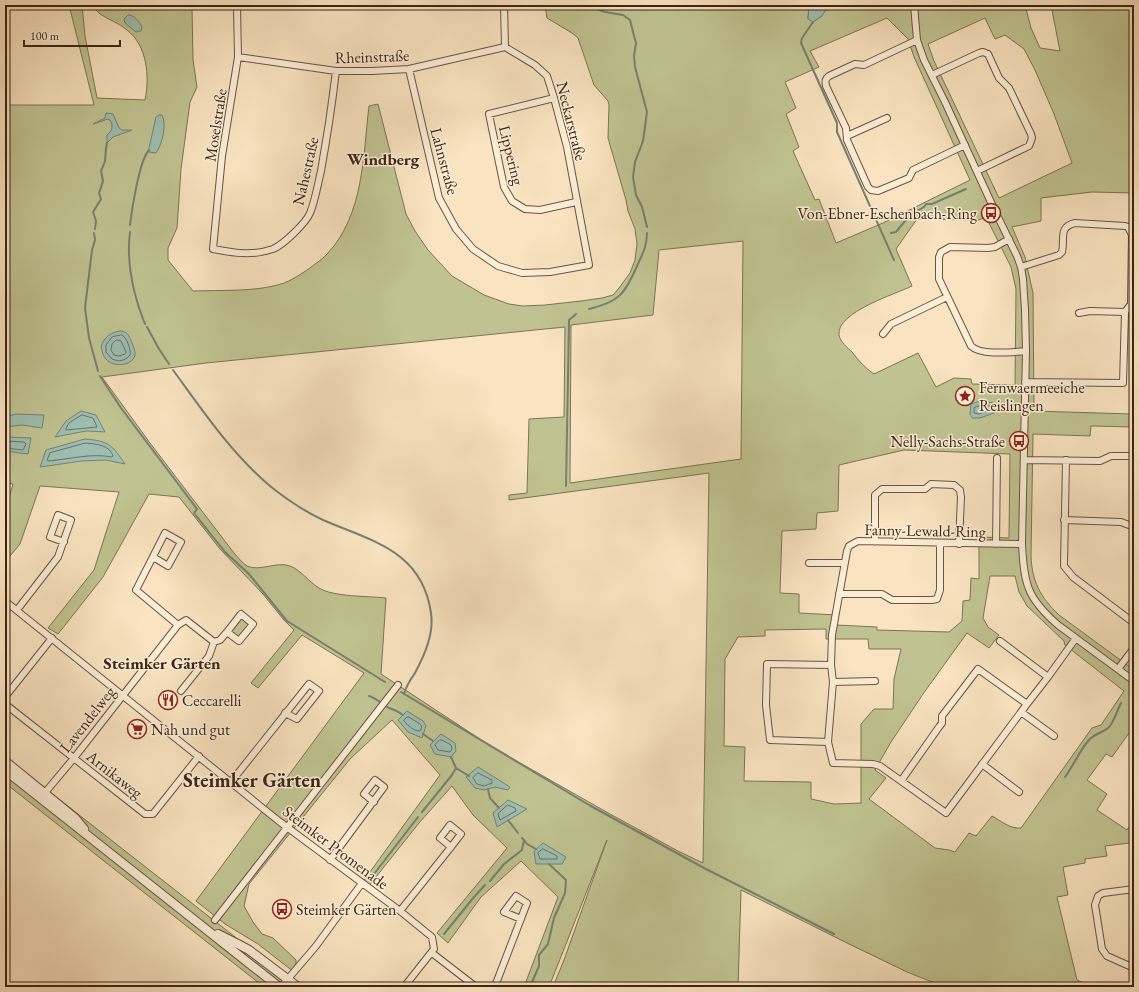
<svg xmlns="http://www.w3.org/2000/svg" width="1139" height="992" viewBox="0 0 1139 992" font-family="'EB Garamond',serif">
  <rect width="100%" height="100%" fill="#f9e3c0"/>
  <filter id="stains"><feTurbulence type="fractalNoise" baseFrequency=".005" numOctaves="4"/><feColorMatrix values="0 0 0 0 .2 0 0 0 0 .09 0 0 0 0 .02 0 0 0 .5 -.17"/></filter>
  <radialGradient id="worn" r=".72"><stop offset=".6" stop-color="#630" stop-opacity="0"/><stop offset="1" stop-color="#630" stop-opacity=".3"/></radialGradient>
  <path fill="#c0c391" stroke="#7e7453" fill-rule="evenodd" d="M69,5H82L85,36L97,98L145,100C150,77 147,45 127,30C119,23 109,20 100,14C97,11 94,8 91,5H279L192,8L193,60L197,87L190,102L181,169L177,228L168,248V260L193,291C219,290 256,292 281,284C291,281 301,274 310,268C316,263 323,259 328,253C364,214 363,155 369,106L378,104L406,214L415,231L428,250L452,276L484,295L509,304L523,306L545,305L581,301L602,298L613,295L619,288L630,273L635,260L637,244L635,229L628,211L626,200L608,138L609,105L608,101L594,85L578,38L572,33L547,18L545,5H809L808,19L834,5H1025L1031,28L1040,48L1060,51L1051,5H1134V193L1092,192L1041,198V221L1012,227L1025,257L1033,293L1034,411L1131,414L1132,393H1134V427L1091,426L1090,436L1033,434L1031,556C1032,581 1040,597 1059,615L1134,670V726L1112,757L1106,754L1087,780L1107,794L1097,810L1127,830L1132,822L1134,823V850H1132L1130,843L1105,846L1107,856L1085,859V863L1063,867L1068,895L1057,897L1077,980L1094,987H945L907,972L847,943L741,890L738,987H553L564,960L607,840L549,987H524L558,897L521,861L481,897L448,943L437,933L507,848L473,815L452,786L419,823L368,887L362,883L440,775L392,720L350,759L249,884L244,906L253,922L262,934L273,938L296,960V969L294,972L258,944L225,924L196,901L364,673L302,635L258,688L251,683L294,630L283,619L263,594L220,549L179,497L149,494L103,577L58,634L48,628L94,570L119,492L40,486L20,544L5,562V511L13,484L5,483V105H94ZM887,18L908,39L914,57L970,180L883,223L836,243L819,199L815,200L793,151L799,147L786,114L796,108L785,82L819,67L810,51ZM985,18L995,39L1005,35L1024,49L1035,70L1054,114L1072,163L999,198L934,61L928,44ZM986,217L1011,267L1016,289L1015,385L972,384L971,379L954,378L936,387L918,353L874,374C865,368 859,361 852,352C848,348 840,342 839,335C836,312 896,294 912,286L896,249L917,219L979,220ZM743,241L741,459L570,483L571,325L653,315L659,250ZM565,327L564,417L529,419L527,493L509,495V500L709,473L703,863L678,851L610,814L492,747L381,674L386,598C369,596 333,597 319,588C309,582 301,570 290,566C277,561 259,572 247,566C242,563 238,557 234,553L150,443L102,377L206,363ZM904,450L1010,454L1009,538L979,537V579L971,578L970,600L963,601L962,621L949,632L877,630V627L836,625L837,615L799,613V594L780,593L782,531L816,529L817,513L838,511L839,465ZM990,576H1015L1019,592L1027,606L1064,641L1065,645L1124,691L1101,725L1092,728L1021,828C1010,829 1001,821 992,816L976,836L969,833L955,852L949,850L935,848L869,799L886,778L875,770L891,742L923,694L967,633L989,648L999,635L988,627L983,618ZM826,629V639H868L869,649H901L894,679L893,709H874L861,724V803L834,804L811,799V782L744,781L745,747L724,746L725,659L738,637L765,636V630Z
    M240,618L249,624L239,638L230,631Z
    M5,757L299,987H264L5,783Z"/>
  <path fill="#9ebeb1" stroke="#778073" d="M809,5H834L825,11L822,16L813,22L808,19Z
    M128,15C134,15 139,21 142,27L141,31L136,32L125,23L124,19Z
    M106,113L113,114L119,128L122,130H132L113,137L107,143V135C112,131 113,127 111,121L108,119L93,124L105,118Z
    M159,115H162C167,125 162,145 156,153L149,152V148L156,117Z
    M120,331C126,331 128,334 131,340C132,345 136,350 135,355C132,367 112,367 106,359C103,356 102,351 101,347C104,337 110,333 120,331Z
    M980,401L994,403L995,408L994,413L980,418H972L970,414L971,404Z
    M81,411L96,415L105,432L86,431L55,437L66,421Z
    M16,414L44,415L42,428L22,425L5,427V417Z
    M5,437L31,438L28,454L5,451Z
    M85,439C109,441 112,445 125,464L106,460L82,461L40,467L46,450Z
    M407,711L423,721L426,726L422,738L408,732L398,720Z
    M441,734L455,743L456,751L451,757L435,754L430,745Z
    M478,767L510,787L508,790L495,787L484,790L475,788L466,777Z
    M508,800L527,809L497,827L493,813Z
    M543,843L566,857L562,864H536L534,851Z"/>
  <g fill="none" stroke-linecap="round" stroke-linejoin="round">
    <path stroke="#6e7163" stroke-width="1" d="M122,335C127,338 131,349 130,355C125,361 119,362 112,359L106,352V345L112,337Z
      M117,340L121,341L126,352L125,354L119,356L114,355L111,350L112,344Z
      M981,405L990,406L991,409L979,414L974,413V408Z
      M82,415L93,418L97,427L66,430V428L69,423Z
      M5,441L24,442L26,444L23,450L5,448
      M86,443C96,444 110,445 113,456L112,457C92,453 69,459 49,461L47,460L50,453Z
      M407,717H409L420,724L422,727L420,731C413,731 409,726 404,721Z
      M440,740H442L451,745L452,749L450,752L438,750L435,745Z
      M478,773L492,780V783L484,786L477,784L473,778Z
      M508,805L515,808L516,811L500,820L498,814Z
      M543,849L557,856V859H540L538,853Z"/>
    <path stroke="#778073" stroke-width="2" d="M586,5L605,12L623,15L630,20L633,32L636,43L634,56L635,67L647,112L643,141L635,162L633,177L636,195L642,207L647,227
      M813,22L802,38L801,43L837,123V132L894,260
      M130,225C132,209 139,161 149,150
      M95,229L96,221L93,212L101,199L99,193L103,181L101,171L105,161L106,148L107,143
      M130,232C126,264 133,294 145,324
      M94,233L95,240L92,250L85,308L89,338L98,371
      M891,233L896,232L910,215L924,207L926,204H932L966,189
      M589,309C619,302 625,294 637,266C642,255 647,246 647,233
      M147,327L159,349L169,364
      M173,370C203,411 231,453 270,486C286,499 304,511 323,520C371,541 422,550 431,613C434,634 425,654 415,673C410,680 406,686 404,694
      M100,376L121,408L197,509L194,513L225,552L249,574L287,621L385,682
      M566,486L569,323V320L576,314
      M401,692L589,805L704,868L834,934
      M369,696C376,698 382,704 389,708C395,710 398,711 403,715
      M423,734L433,741
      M456,768L469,776
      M1065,777C1074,765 1079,751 1089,740C1094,734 1102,733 1108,728C1114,723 1117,710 1121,703
      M488,789L490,798L499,808
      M422,812L452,775L456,768L451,757
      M508,820L518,833
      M522,838L527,844L536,849
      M374,874L418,817
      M490,881L504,864L522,850L524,840
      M444,934L474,897L485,885
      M530,987L539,966V955L548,944L554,918L565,893L566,880L549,864"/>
    <g stroke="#6c5440" stroke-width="8">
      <path id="minor" d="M237,5L238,57L222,156L213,249C233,253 253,256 273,249C283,245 306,223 310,213C315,202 318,183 321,171C327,138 332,105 336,71
        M914,5L917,40L924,60L945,102L995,211L1017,256L1021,267L1023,279L1025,310L1026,351L1022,544C1024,584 1027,598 1058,625L1134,681
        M917,40L864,65L855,64L829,76C825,79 825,81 826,86L846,128L847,140L868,187L871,190L878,191L909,178L913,170L965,145
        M238,57L336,71H372L409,69L505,47
        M409,69L439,198L456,229L473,249L498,266L522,273L550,272L589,265L567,147L554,98L547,76L535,65L505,47L504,5
        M932,75L979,53L983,52L988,54L999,78L1009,88L1031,134L1032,138L1029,146L977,171
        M554,98L489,114L504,187L512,201L525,209L540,210L576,202
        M847,136L887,118
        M1009,239L995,247L988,248L950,247L941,252L939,257V279L971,346C981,356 1012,352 1026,351
        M1021,267L1059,255L1062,252C1065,239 1058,227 1075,223L1125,226L1128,227L1132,235L1131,304L1125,312L1123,383L1025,382
        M1079,313L1090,311L1125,312
        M883,334L891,324L947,297
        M1024,460L1100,461L1111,456H1134
        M1066,460L1064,566L1073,577L1134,623
        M1064,520L1121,522L1134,527
        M875,542V495L882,489H925L931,484L954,485L960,490L961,497L959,544
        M996,544L997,458
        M1022,544L858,541L849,546L847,551L832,635L831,665L833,682L828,742L833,763L873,764L880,766L946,813L1027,704L1048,677L1076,638
        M153,557L168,566L181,542L165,533L136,590L178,625
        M809,563H844
        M839,594H882L892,600H932L937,599L940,590V543
        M5,601L280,822L400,911L432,937L434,949L404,987
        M17,610L58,557L71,520L58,515L50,537L64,542
        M1000,641L1048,677
        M1118,669L1134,648
        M833,682L875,681
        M181,691L209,656L214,642
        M5,697L52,638
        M5,704L145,814H153L199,756
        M1021,712L1054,736
        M828,742L770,740L766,705L767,664L831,665
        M982,764L1019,792
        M901,781L939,727L942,723V716L978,669L1027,704
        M231,782L309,684L319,691L297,719L285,713
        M43,795L74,758L178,625L186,620L214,642L220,640L227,632L239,641L253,624L241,614L227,632
        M330,860L384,787L375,780L364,794L374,802
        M1134,889L1103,893L1098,896L1095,905L1102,949L1107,956L1134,968
        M400,911L451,847L461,834L450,825L440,838L451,847
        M215,920L398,685
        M432,953L476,987
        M281,987L316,946L362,883
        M494,987L497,981L527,903L516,896L504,912L521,919"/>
    </g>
    <g stroke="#6c5440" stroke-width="10">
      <path id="tertiary" d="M5,761L75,818L84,829
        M5,770L279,987
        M218,934L238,944L249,950L298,987"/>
    </g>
    <use href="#minor" stroke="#fbedd6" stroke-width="6"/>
    <use href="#tertiary" stroke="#fbedd6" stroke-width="8"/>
  </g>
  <defs>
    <g id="bus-ring" transform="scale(1)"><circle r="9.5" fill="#fbedd6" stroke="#8f2418" stroke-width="1.5"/><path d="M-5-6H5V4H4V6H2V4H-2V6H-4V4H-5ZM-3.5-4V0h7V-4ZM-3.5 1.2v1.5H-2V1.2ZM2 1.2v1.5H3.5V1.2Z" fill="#8f2418"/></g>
    <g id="sight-ring" transform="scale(1)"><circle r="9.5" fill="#fbedd6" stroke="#8f2418" stroke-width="1.5"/><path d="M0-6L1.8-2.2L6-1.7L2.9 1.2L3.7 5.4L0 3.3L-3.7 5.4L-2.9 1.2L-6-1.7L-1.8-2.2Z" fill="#8f2418"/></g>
    <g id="restaurant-ring" transform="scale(1)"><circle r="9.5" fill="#fbedd6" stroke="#8f2418" stroke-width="1.5"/><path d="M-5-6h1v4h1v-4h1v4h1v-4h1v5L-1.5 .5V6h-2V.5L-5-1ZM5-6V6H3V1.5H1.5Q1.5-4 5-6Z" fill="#8f2418"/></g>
    <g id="supermarket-ring" transform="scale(1)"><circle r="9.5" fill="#fbedd6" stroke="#8f2418" stroke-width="1.5"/><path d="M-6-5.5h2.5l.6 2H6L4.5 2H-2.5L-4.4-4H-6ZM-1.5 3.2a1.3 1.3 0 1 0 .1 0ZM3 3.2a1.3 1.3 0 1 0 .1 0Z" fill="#8f2418"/></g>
  </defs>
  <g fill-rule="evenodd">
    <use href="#bus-ring" x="991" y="213"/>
    <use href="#sight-ring" x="965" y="396"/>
    <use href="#bus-ring" x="1019" y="441"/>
    <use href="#restaurant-ring" x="168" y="700"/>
    <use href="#supermarket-ring" x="137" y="729"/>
    <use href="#bus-ring" x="282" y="909"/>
  </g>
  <g text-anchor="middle" stroke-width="3" stroke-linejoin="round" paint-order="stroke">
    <g font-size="16" fill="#3d2415" stroke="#fbedd6">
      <text transform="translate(372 56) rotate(-2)" y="6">Rheinstraße</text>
      <text transform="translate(572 121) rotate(76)" y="6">Neckarstraße</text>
      <text transform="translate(215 125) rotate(-81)" y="6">Moselstraße</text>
      <text transform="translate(512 155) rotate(76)" y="6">Lippering</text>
      <text transform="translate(445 161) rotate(75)" y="6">Lahnstraße</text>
      <text transform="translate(305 171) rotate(-77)" y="6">Nahestraße</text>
      <text transform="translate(925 530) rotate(1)" y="6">Fanny-Lewald-Ring</text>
      <text transform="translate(87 719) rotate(-52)" y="6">Lavendelweg</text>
      <text transform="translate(115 774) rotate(38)" y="6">Arnikaweg</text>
      <text transform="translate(336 847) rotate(37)" y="6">Steimker Promenade</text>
    </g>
    <g font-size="16" fill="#3d2415" stroke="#fbedd6" text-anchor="start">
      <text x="977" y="219" text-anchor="end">Von-Ebner-Eschenbach-Ring</text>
      <text x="979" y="393">Fernwaermeeiche<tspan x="979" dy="18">Reislingen</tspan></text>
      <text x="1005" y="447" text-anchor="end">Nelly-Sachs-Straße</text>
      <text x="182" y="706">Ceccarelli</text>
      <text x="151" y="735">Nah und gut</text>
      <text x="296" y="915">Steimker Gärten</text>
    </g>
    <g font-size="17" font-weight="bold" fill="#3d2415" stroke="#fbedd6">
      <text x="383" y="165">Windberg</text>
      <text x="162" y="669">Steimker Gärten</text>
    </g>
    <g font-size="20" font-weight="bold" fill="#3d2415" stroke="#fbedd6">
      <text x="252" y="787">Steimker Gärten</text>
    </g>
  </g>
  <rect width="1139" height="992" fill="none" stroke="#f9e3c0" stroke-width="20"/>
  <rect x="6" y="6" width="1127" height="980" fill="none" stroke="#3d2415" stroke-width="2"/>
  <rect x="10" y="10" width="1119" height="972" fill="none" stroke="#3d2415"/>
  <path d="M24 40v6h96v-6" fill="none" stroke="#3d2415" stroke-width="2"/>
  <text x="30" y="40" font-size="12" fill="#3d2415" stroke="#fbedd6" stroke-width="3" paint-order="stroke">100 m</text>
  <rect width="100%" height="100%" filter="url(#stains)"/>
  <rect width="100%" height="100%" fill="url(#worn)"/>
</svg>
